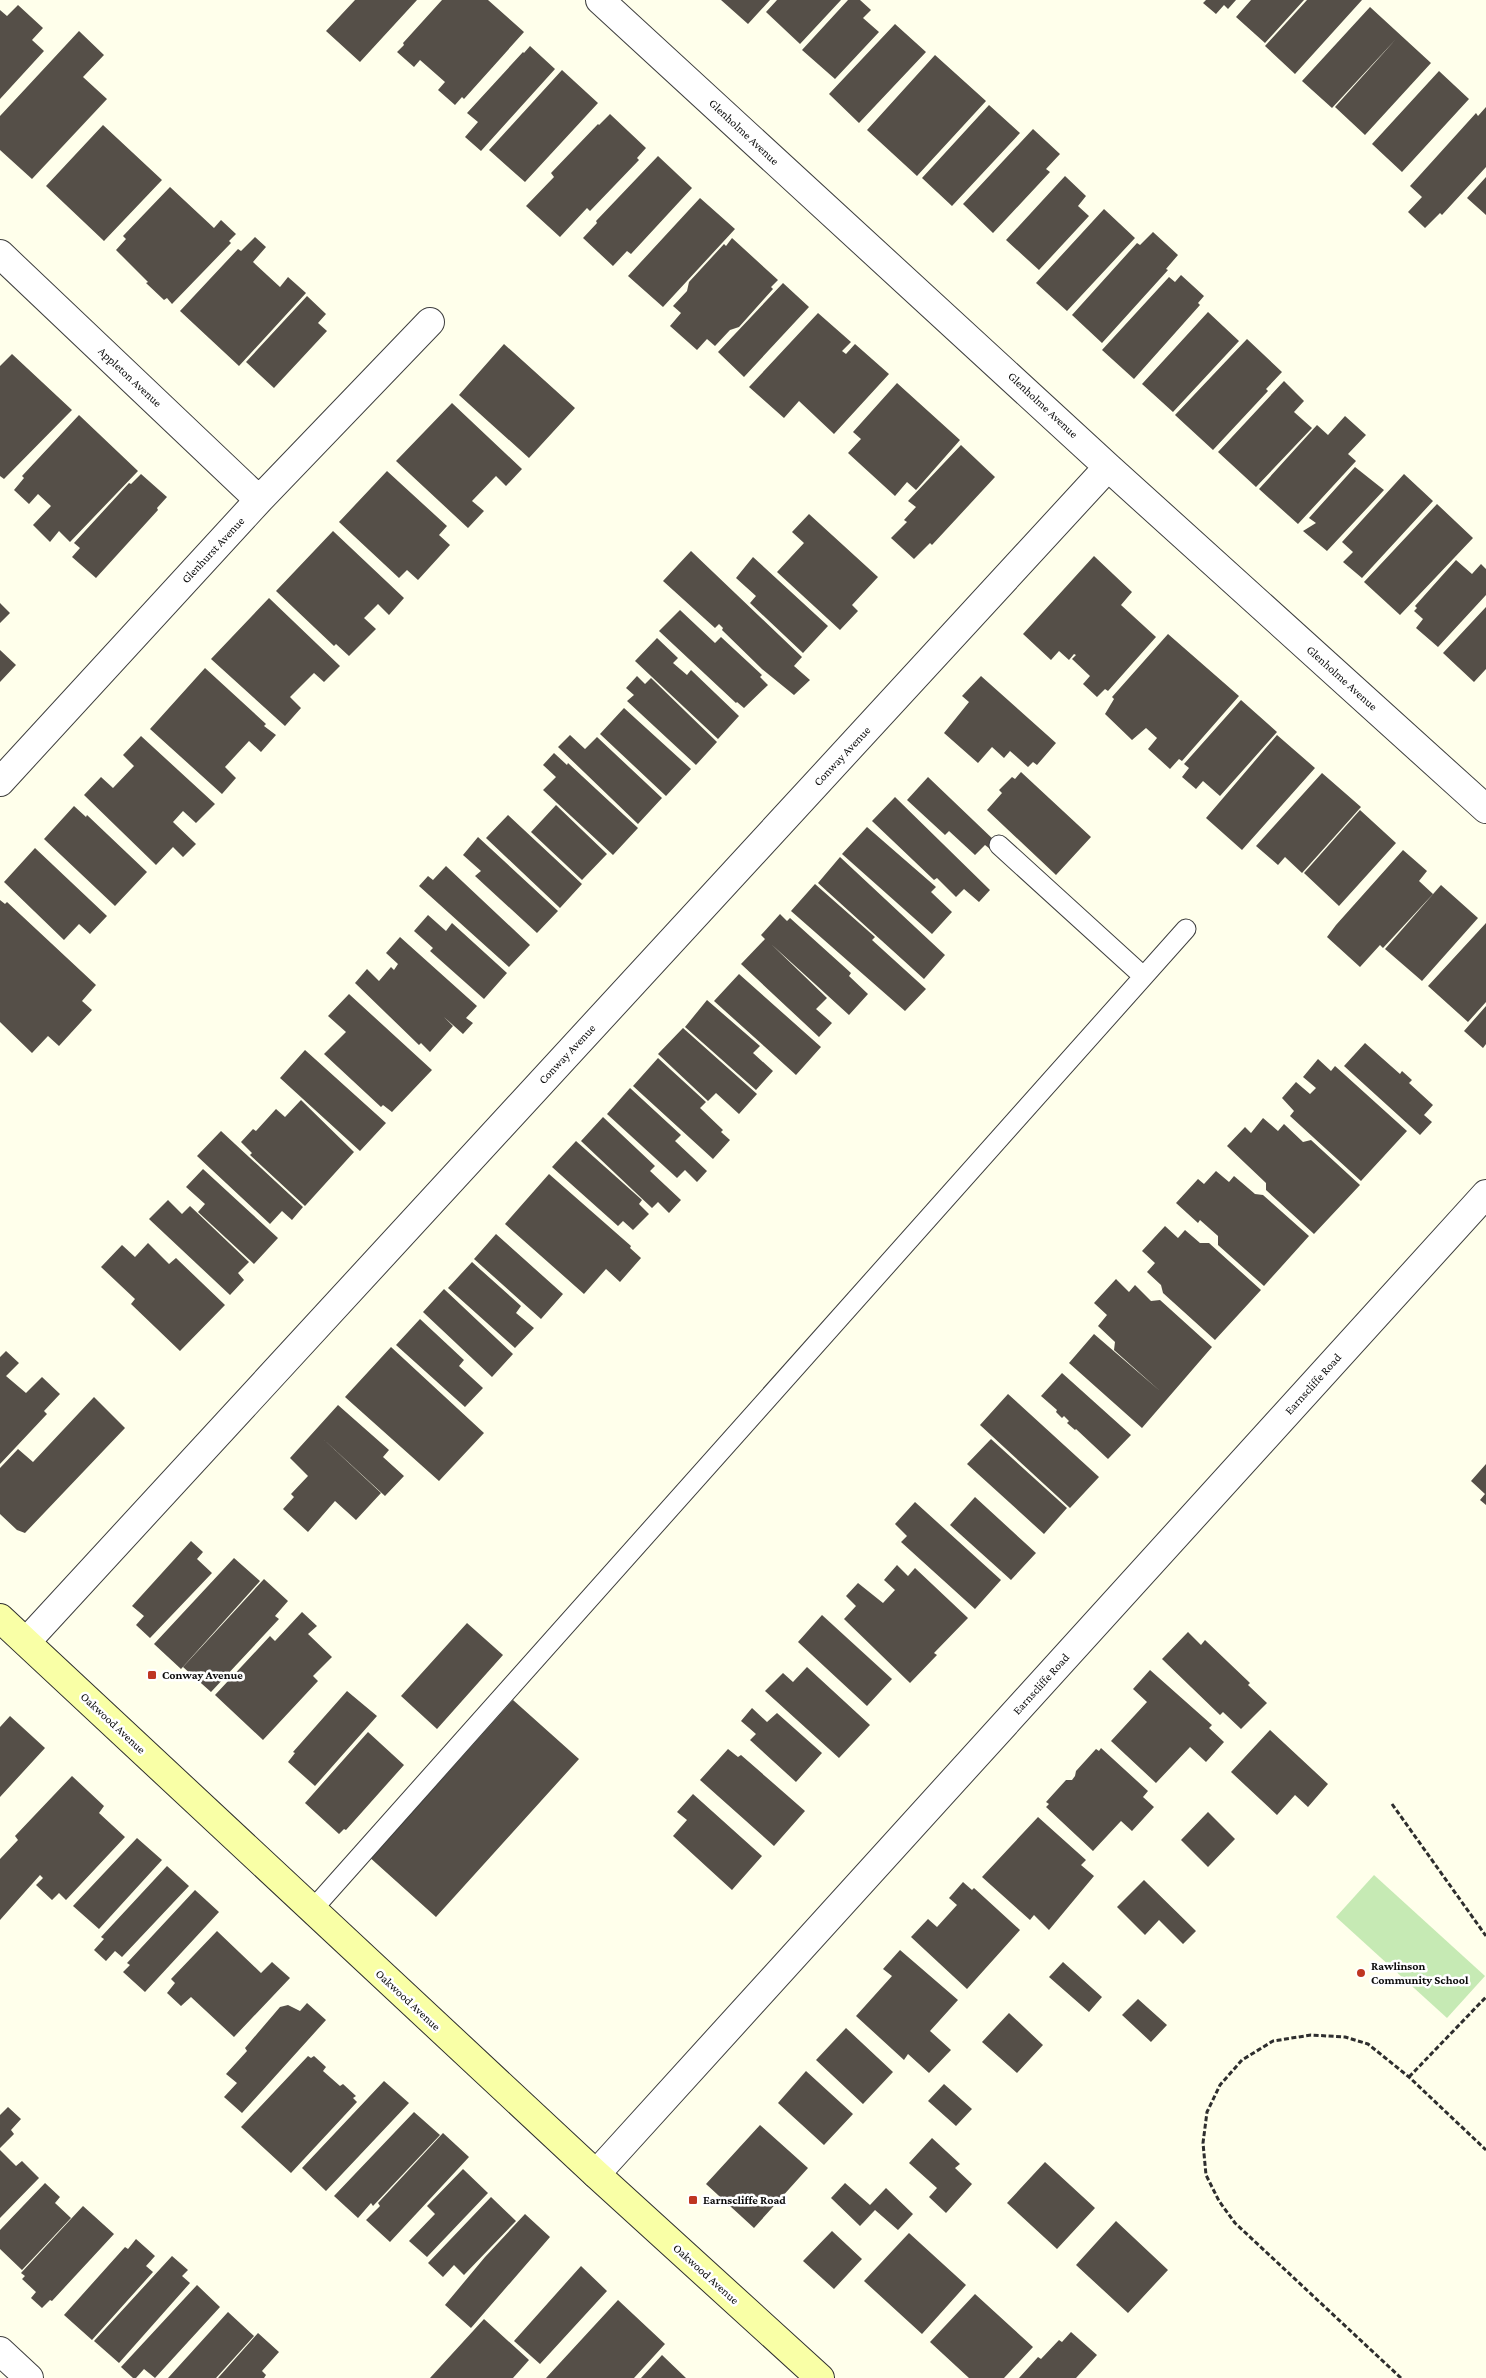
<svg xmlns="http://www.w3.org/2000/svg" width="1486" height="2378" viewBox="0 0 1486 2378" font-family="'Crimson Pro',serif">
  <rect width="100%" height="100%" fill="#ffffeb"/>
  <path fill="#c6eab4" d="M1374,1875L1485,1976L1447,2018L1336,1917Z"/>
  <path fill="#554f48" d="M355,0H417L360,62L326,31Z
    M442,0H488L524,32L464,99L462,97L455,105L438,90L445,82L420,60L414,67L397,52L404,45L403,43Z
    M721,0H770L748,24Z
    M777,0H841L800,44L766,12Z
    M848,0H860L871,10L863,18L879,32L835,79L802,50Z
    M1206,0H1236L1228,9L1224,5L1216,14L1203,3Z
    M1251,0H1304L1265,43L1236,17Z
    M1307,0H1362L1295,74L1265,46Z
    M18,5L43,28L32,40L44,51L0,99V10L7,16Z
    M1370,7L1431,63L1365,135L1335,107L1396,39L1332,108L1302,81Z
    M895,24L926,52L859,123L829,94Z
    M79,31L104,55L83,77L107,99L32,179L0,150V116Z
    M530,46L555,69L481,151L465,137L478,122L467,113L523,52L524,53Z
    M935,55L986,101L917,176L867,130Z
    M562,70L598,103L525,182L489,150Z
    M1439,71L1469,99L1402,172L1372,144Z
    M989,105L1020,133L952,206L922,178Z
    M1486,107V167L1442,215L1440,213L1425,228L1408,212L1422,197L1410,186L1476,113L1478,116Z
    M610,114L646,148L637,158L639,160L590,211L587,208L560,237L526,206L554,177L551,173L598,124L599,125Z
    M103,125L162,180L104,241L46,186Z
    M1033,129L1060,154L1046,169L1050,172L993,233L963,204Z
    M658,156L692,188L631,254L627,251L613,266L583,238L597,223L596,221Z
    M1065,176L1086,196L1078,206L1089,216L1039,270L1006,240Z
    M1486,177V215L1467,198Z
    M170,187L214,228L221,220L236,234L229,241L231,243L172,304L167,298L164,300L146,283L148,282L116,250L126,239L123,236Z
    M700,198L735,229L663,307L628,276Z
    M1104,209L1135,238L1067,311L1036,283Z
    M1153,232L1178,255L1166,269L1168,270L1102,343L1072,315L1137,243L1140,245Z
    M255,237L266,247L253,262L280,287L288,277L306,293L239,366L180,311L238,249L241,251Z
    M732,238L778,280L771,287L773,289L739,327L730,330L715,346L707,339L697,350L670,326L681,313L673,306L687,291L689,282L724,244L726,246Z
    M1181,275L1204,296L1198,303L1200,305L1134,379L1102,350L1169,277L1175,282Z
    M783,283L809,307L744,377L718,352Z
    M307,296L326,314L318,323L327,331L274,388L246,362Z
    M1208,312L1239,341L1173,412L1142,384Z
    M818,313L851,342L842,351L846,354L855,344L889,374L834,434L799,401L784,418L749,387Z
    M1247,339L1282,372L1266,389L1268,391L1213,450L1175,415Z
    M504,344L575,408L529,458L459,395Z
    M12,354L72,410L4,479L0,476V366Z
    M1284,381L1304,401L1294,412L1312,428L1256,487L1218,452Z
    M897,383L960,440L916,490L907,482L895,496L848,453L861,439L853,432Z
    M452,403L522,469L506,486L496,476L472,501L484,511L468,528L396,461Z
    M79,415L138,471L70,542L59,531L50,542L33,525L51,506L38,494L29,504L14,490L24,478L22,476Z
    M1345,416L1366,435L1348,454L1356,461L1298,524L1259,489L1317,425L1328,435Z
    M961,445L995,477L932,545L930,543L914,559L891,538L907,522L904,520L916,507L908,501Z
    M1355,467L1384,490L1327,551L1303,531L1316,523L1309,518Z
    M387,471L447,526L439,535L450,545L418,580L407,570L399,578L339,522Z
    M141,474L167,497L157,508L158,510L96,578L72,557L80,548L74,543L129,483L131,484Z
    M1404,474L1433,501L1362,578L1343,562L1353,552L1342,542Z
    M1437,504L1473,538L1400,615L1364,582Z
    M809,514L878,577L852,605L858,611L840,630L777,572L804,543L792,532Z
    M333,531L404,598L389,615L378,604L364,618L376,629L349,656L336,644L334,646L276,591Z
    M691,551L802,657L794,666L810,680L794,695L762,669L722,630L723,628L719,624L715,628L663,581Z
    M1094,556L1132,592L1121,605L1156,637L1108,691L1105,689L1097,697L1083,684L1090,676L1072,659L1076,655L1074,654L1069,660L1059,651L1051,660L1023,634Z
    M753,557L828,626L803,653L750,603L756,596L736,578Z
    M1456,560L1472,574L1481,564L1486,569V595L1438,647L1416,628L1423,619L1414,611L1417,608L1415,606Z
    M269,598L340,666L324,682L314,673L290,697L301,708L285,726L211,659Z
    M0,603L10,613L0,623Z
    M1486,607V669L1474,682L1443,653Z
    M680,610L715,643L721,637L762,675L760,677L768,685L744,708L737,702L736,703L659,631Z
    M1168,634L1239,696L1182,761L1179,759L1170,769L1148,749L1157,738L1146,728L1132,740L1105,714L1114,699L1112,697Z
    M657,638L678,658L673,663L687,675L691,670L739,716L718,739L635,661Z
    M0,650L16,665L0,682Z
    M205,668L266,724L264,726L276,735L261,752L249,741L225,767L236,778L222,794L150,729Z
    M637,676L645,684L651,678L717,742L696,765L627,701L634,695L626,688Z
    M981,676L1056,743L1037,765L1033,762L1028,767L1010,751L1004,758L992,747L978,763L944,733L969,702L962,696Z
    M1241,700L1277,732L1220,796L1203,781L1196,789L1182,777L1189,768L1184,764Z
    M624,708L691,769L666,796L600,734Z
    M570,735L585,749L597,737L662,798L638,824L558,747Z
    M1277,735L1315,768L1242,850L1206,818Z
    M141,736L215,804L196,823L183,811L173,822L196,844L183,857L173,847L156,865L84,795L101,777L113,788L134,766L123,755Z
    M554,753L567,765L568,763L638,828L613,855L543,790L556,777L543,765Z
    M1021,772L1091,837L1056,875L987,810L1002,793L999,790L1012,777L1015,779Z
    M1322,773L1361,807L1302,873L1285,857L1278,865L1256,846Z
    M928,777L996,842L990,849L985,845L975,855L949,831L945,835L907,800Z
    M895,797L990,890L979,902L964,889L956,897L937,878L934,880L872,821Z
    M556,805L607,854L582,880L531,832Z
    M74,806L86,817L87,815L147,872L115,906L44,839Z
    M1360,810L1396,843L1339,906L1304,873Z
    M508,815L582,884L560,908L486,838Z
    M867,827L936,887L931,892L952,912L932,934L842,854Z
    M478,837L558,911L537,933L475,876L481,871L463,855Z
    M35,848L107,916L90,934L79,924L64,940L4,882Z
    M1403,850L1427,871L1419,881L1433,894L1383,948L1380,945L1360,967L1327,937L1336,925Z
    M840,857L945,955L924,979L818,883Z
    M446,866L530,945L509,967L419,886L428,876L433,880Z
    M815,884L875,937L872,940L926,989L905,1011L791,911Z
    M1441,885L1478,918L1422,981L1385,949Z
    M0,900L5,904L7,902L96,985L82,1001L92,1010L59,1046L48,1036L32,1053L0,1022Z
    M780,914L787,921L790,918L851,973L849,976L868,994L849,1015L771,944L827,998L816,1009L832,1023L819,1037L741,964L765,939L761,935Z
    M428,915L446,931L452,923L507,973L484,999L430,951L433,948L414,931Z
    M1486,923V1002L1468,1022L1428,986Z
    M400,937L477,1006L466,1018L473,1023L463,1034L444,1017L453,1026L430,1052L421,1043L419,1045L355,983L367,969L379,981L391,967L394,970L398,964L386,953Z
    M739,974L821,1047L796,1075L714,1001Z
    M349,994L432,1070L392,1112L383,1105L381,1107L324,1054L346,1032L328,1016Z
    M707,1000L760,1046L753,1053L773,1071L756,1090L685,1027Z
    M1486,1006V1044L1483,1048L1464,1031Z
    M683,1028L757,1094L739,1114L716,1093L708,1101L658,1054Z
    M1365,1043L1400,1074L1402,1071L1412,1080L1409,1083L1433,1105L1424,1115L1432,1122L1420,1135L1344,1066Z
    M305,1050L386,1123L360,1151L280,1078Z
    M658,1058L706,1102L700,1108L723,1130L721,1132L730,1140L713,1159L633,1086Z
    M1318,1059L1331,1071L1335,1066L1407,1131L1361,1181L1290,1116L1294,1111L1282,1098L1296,1082L1310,1094L1316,1088L1303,1077Z
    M630,1088L681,1135L675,1141L707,1171L697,1182L685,1170L677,1178L607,1114Z
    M301,1100L354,1152L305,1206L250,1155L252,1153L241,1142L253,1129L256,1131L276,1109L285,1117Z
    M603,1117L655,1166L650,1171L681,1200L669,1213L658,1202L652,1208L581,1141Z
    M1263,1118L1278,1131L1284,1124L1303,1142L1311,1140L1360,1185L1314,1234L1266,1190V1183L1227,1146L1245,1127L1251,1133Z
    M221,1131L303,1207L292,1220L282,1211L270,1224L197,1156Z
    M576,1141L642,1200L639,1204L649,1214L633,1230L623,1221L618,1226L552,1167Z
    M203,1169L278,1238L254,1264L198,1212L205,1204L186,1187Z
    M1216,1171L1229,1182L1234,1176L1255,1194L1263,1195L1309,1236L1264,1286L1218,1245V1236L1200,1220L1198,1223L1176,1203L1198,1179L1204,1184Z
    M549,1174L631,1246L630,1248L641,1258L620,1282L606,1269L584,1294L505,1224Z
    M168,1200L182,1214L190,1206L249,1262L238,1273L244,1280L230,1295L149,1219Z
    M1165,1226L1178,1238L1185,1230L1200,1243H1209L1261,1290L1215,1340L1163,1293L1161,1285L1147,1272L1155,1263L1142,1251Z
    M496,1234L563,1294L541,1319L474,1259Z
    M148,1243L169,1264L176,1258L225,1305L180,1351L131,1304L135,1299L101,1267L122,1245L135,1257Z
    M472,1262L521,1306L516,1313L534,1328L515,1348L448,1288Z
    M1116,1279L1129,1292L1135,1285L1151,1301L1160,1300L1212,1347L1142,1428L1069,1363L1094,1334L1160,1391L1114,1350L1115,1342L1098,1326L1107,1315L1094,1303Z
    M444,1289L513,1354L492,1377L423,1312Z
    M420,1319L464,1360L459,1366L483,1388L465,1407L396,1345Z
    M391,1347L484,1433L439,1481L345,1397Z
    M6,1351L19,1363L6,1376L26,1393L42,1377L60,1394L44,1411L47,1414L0,1464V1357Z
    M1062,1373L1131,1435L1108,1459L1076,1429L1075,1430L1067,1423L1069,1421L1064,1416L1062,1418L1056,1412L1057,1410L1041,1396Z
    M1008,1394L1099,1477L1070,1508L980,1425Z
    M94,1397L125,1428L25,1533L17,1530L0,1514V1468L18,1449L33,1462Z
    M338,1405L389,1450L383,1457L404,1476L385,1496L321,1437L381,1493L356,1520L335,1501L308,1532L283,1509L294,1497L291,1494L308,1476L290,1458Z
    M991,1439L1067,1508L1044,1534L967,1464Z
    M1486,1464V1505L1480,1500L1485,1494L1471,1481Z
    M975,1497L1036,1553L1011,1580L950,1525Z
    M915,1502L1001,1580L975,1609L901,1542L907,1536L895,1524Z
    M191,1541L203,1552L197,1559L212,1573L150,1638L136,1625L144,1616L132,1606Z
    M234,1558L260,1581L181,1669L154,1644Z
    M897,1565L908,1576L915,1568L968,1618L934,1653L937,1655L910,1683L844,1619L856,1606L846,1596L858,1583L883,1603L895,1590L884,1580Z
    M264,1579L288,1601L275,1616L279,1619L211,1692L183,1667Z
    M302,1612L317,1626L308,1634L332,1657L313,1676L318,1681L263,1740L215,1695L270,1636L275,1641Z
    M822,1615L892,1679L867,1706L798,1642Z
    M467,1623L503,1655L437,1729L401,1696Z
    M1188,1632L1201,1645L1205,1640L1250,1683L1248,1685L1267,1703L1241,1729L1223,1712L1220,1715L1162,1659Z
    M807,1667L870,1725L839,1758L765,1691L783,1673L793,1682Z
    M1150,1670L1212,1725L1209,1728L1224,1742L1206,1762L1190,1747L1156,1783L1111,1741L1147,1702L1133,1689Z
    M347,1691L377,1716L315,1786L288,1762L295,1753L293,1752Z
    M513,1700L579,1759L436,1917L367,1855L407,1818Z
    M752,1708L767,1722L777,1713L822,1753L796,1782L750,1740L756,1734L741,1721Z
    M10,1716L45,1748L0,1797V1727Z
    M1270,1730L1328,1784L1308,1807L1295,1795L1277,1815L1231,1772Z
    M368,1732L404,1765L346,1830L344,1829L339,1834L305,1803Z
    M1101,1748L1148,1791L1143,1797L1154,1807L1132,1831L1121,1821L1093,1851L1046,1807L1049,1804L1046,1802L1066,1780H1072L1075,1776L1076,1771L1096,1749L1099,1751Z
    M728,1749L738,1757L741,1755L805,1811L774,1846L700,1780Z
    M72,1776L104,1806L99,1813L125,1837L66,1900L59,1893L52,1900L36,1885L43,1878L40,1875L0,1920V1859L18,1840L15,1836Z
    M693,1794L762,1856L732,1890L673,1836L687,1820L677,1812Z
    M1208,1812L1235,1839L1208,1867L1181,1840Z
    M1038,1817L1086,1860L1081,1865L1094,1876L1049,1930L1034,1915L1030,1920L982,1877Z
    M137,1838L162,1860L99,1929L73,1906Z
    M167,1866L189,1886L122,1957L115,1951L106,1961L94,1950L104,1939L101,1937Z
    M1144,1880L1196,1931L1183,1944L1159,1920L1145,1935L1117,1907Z
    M963,1882L972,1890L974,1888L1020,1930L967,1989L911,1937L928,1919L937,1927L957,1905L949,1898Z
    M195,1890L219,1912L145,1992L123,1972L130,1965L127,1963Z
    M217,1931L261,1973L272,1962L290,1978L234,2037L191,1997L181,2006L167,1993L175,1983L171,1979Z
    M900,1950L958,2000L930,2031L951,2050L929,2073L908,2054L904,2060L856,2016L892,1976L883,1969Z
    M1063,1962L1102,1997L1089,2012L1049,1977Z
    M1138,1999L1167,2025L1151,2042L1122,2015Z
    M307,2003L326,2020L242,2113L224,2097L237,2083L226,2074L247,2051L245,2048L280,2007L288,2005L300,2011Z
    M1009,2013L1043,2045L1017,2073L982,2042Z
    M846,2028L893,2072L863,2104L816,2060Z
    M308,2056L311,2058L314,2056L326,2067L323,2071L340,2086L343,2084L356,2096L353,2098L357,2102L291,2173L241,2127Z
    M806,2071L853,2114L824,2145L778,2103Z
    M384,2081L409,2103L326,2191L302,2168Z
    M944,2084L972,2109L956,2126L928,2101Z
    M8,2107L21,2119L11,2130L14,2134L0,2148V2115Z
    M414,2112L440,2135L373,2206L371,2203L358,2218L334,2196Z
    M760,2125L808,2168L754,2228L706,2184Z
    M443,2133L469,2157L390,2242L366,2220L380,2206L378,2203Z
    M932,2138L960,2164L955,2168L972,2184L946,2213L929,2197L937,2188L909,2163Z
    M0,2150L16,2166L22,2161L39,2178L0,2218Z
    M1045,2162L1095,2208L1057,2249L1007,2203Z
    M463,2169L488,2193L427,2257L409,2241L435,2214L427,2206Z
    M45,2183L60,2197L55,2203L71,2218L22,2270L0,2249V2230Z
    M845,2183L870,2205L886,2188L913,2214L898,2230L875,2210L860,2226L831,2198Z
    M491,2197L516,2221L464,2275L454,2265L443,2277L428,2263Z
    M83,2206L114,2234L52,2301L50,2300L42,2308L31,2298L36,2292L22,2279L25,2276L21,2273Z
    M525,2214L550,2237L471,2328L445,2305L485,2257Z
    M1116,2221L1168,2270L1128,2313L1076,2265Z
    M832,2231L862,2259L834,2289L803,2261Z
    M909,2233L966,2285L922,2334L864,2281Z
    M136,2239L155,2256L146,2266L153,2272L92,2340L64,2315L125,2247L128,2249Z
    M172,2256L188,2270L182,2276L190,2283L119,2363L94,2341Z
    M581,2266L607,2291L540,2364L514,2341Z
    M197,2285L220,2307L155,2378L144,2369L136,2378H133L121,2367Z
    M975,2294L1033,2347L1004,2378H969L930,2342Z
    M618,2300L665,2344L634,2378H546Z
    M228,2312L254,2336L216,2378H168Z
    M484,2319L529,2360L513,2378H430Z
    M1071,2332L1097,2355L1076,2378H1019L1038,2357L1041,2359L1059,2340L1062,2342Z
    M258,2333L279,2352L262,2371L266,2375L264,2378H218Z
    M662,2355L686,2378H641Z"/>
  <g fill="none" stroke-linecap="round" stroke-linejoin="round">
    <g stroke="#3f3f3f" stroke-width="21">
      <path id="lane" d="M999,845L1143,976
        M312,1910L1186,929"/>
    </g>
    <g stroke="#3f3f3f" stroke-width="30">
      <path id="street" d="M600,0L1108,467L1486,809
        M0,254L259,500
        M0,782L259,500L430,322
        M27,1641L1108,467
        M596,2174L1486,1194
        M0,2351L29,2378"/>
    </g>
    <g stroke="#2e2e2e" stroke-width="30">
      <path id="secondary" d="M0,1618L596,2174L820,2378"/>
    </g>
    <path stroke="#2e2e2e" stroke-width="3" stroke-dasharray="5 2.5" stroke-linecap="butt" d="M1392,1804L1486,1936
      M1409,2077L1486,1997
      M1401,2378L1235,2223L1219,2201L1206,2175L1203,2143L1207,2112L1220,2085L1242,2060L1273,2041L1311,2035L1345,2037L1368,2044L1409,2077L1486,2150"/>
    <use href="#lane" stroke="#fff" stroke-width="19"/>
    <use href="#street" stroke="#fff" stroke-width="28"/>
    <use href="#secondary" stroke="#f9ffa6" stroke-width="28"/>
  </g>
  <g fill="#bf3621" stroke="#fff" stroke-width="2">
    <rect x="147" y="1670" width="10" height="10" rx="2.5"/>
    <circle cx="1361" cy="1973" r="5"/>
    <rect x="688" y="2195" width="10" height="10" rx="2.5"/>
  </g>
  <g text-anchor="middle" stroke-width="5" stroke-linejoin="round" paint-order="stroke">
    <g font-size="12" fill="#0c0c0c" stroke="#fff">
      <text transform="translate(744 132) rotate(43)" y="4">Glenholme Avenue</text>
      <text transform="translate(130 377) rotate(43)" y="4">Appleton Avenue</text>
      <text transform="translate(1043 405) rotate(43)" y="4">Glenholme Avenue</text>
      <text transform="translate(213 550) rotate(-47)" y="4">Glenhurst Avenue</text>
      <text transform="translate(1342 678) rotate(42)" y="4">Glenholme Avenue</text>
      <text transform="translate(842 756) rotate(-47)" y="4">Conway Avenue</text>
      <text transform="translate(567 1054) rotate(-47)" y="4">Conway Avenue</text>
      <text transform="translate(1313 1384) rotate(-48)" y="4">Earnscliffe Road</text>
      <text transform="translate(1041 1684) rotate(-48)" y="4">Earnscliffe Road</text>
      <text transform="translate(113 1723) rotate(43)" y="4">Oakwood Avenue</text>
      <text transform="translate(408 2000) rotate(43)" y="4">Oakwood Avenue</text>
      <text transform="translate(706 2274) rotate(42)" y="4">Oakwood Avenue</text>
    </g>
    <g font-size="12" font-weight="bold" fill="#0c0c0c" stroke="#fff" text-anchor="start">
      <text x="162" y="1679">Conway Avenue</text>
      <text x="1371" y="1970">Rawlinson<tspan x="1371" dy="14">Community School</tspan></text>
      <text x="703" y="2204">Earnscliffe Road</text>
    </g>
  </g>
</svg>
